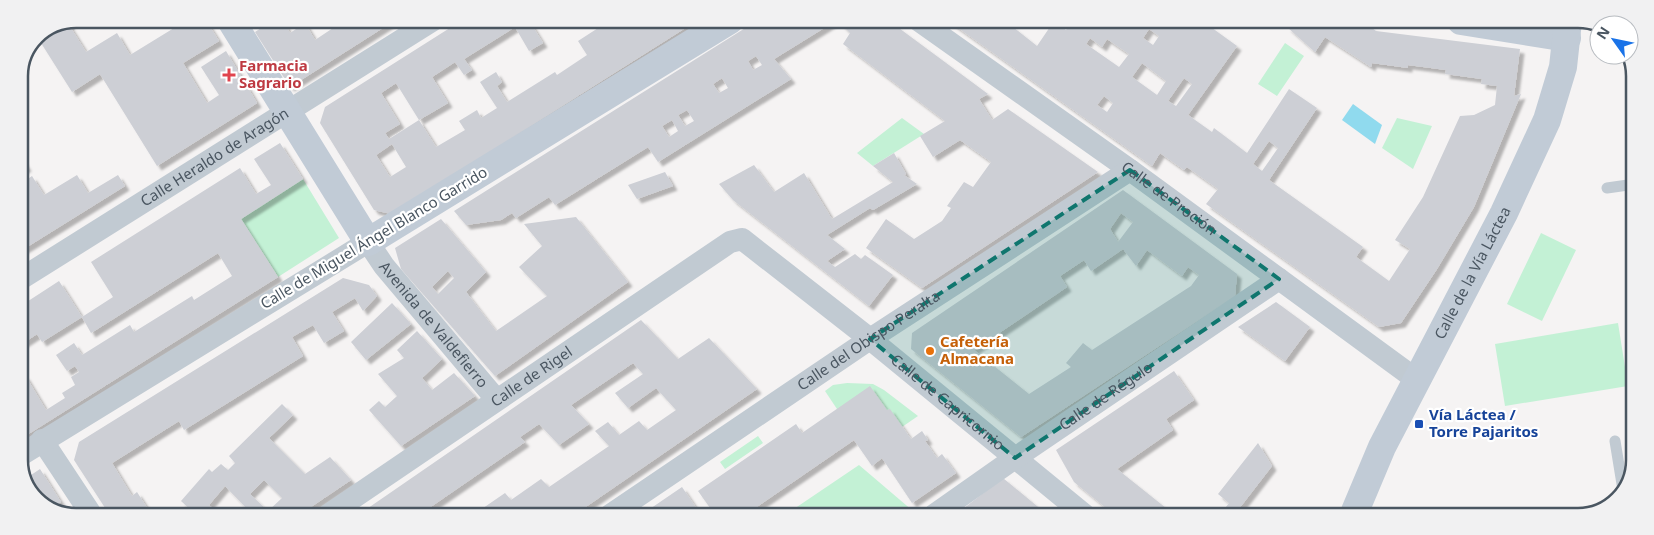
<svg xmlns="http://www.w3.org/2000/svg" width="1654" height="535" viewBox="0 0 1654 535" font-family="'Noto Sans',sans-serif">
  <defs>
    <filter id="shadow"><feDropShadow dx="4.5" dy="4.5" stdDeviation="1" flood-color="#0004"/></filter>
  </defs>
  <rect width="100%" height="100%" fill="#f5f3f3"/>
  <path fill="#c3f1d5" d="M1285,43L1304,56L1277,96L1258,84Z
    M902,118L924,134L873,166L857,153Z
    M1397,118L1432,126L1413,169L1382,148Z
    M303,179L339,238L278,277L241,219Z
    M1541,233L1576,250L1542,321L1507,304Z
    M1618,323L1628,386L1505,406L1495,344Z
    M847,383L873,384L884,390L918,416L902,427L887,410L837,409L825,391L833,385Z
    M758,436L763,443L725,469L720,462Z
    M859,465L913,511L907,515H785Z"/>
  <path fill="#90daee" d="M1353,104L1382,125L1375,144L1342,120Z"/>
  <path fill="#cdcfd5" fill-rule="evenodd" filter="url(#shadow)" d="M77,19L69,25L86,52L117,33L130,55L174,28L168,19H205L219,41L183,63L207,103L219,95L201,67L226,51L257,103L157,166L100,74L72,92L36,35Z
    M275,19H282L290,33L305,23L315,40L336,26L332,19H397L290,87L255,32Z
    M464,19H528L543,43L529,51L515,27L464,59L472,70L464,75L455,62L432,77L448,103L419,120L396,83L381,93L400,124L385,133L389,139L419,120L436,147L465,130L459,121L477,110L481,118L497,108L480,82L496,72L502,82L497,86L507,102L555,72L557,75L587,55L578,41L612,19L698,20L391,214L374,210L320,123L325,107ZM392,144L406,167L390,177L376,155Z
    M758,20H837L774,59L791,79L658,162L648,147L555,205L549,197L516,218L512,213L501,220L466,225L454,211ZM756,56L762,65L753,70L748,61ZM722,78L728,88L719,93L713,84ZM687,110L694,121L685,126L678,115ZM672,120L678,131L669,137L662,126Z
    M837,20H888L988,94L979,99L992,120L1008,109L1098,172L922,288L866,248L886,219L914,239L942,221L951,208L947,206L964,182L973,187L991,162L960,140L933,157L920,136L945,121L843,44L850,33Z
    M947,20H1004L1037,46L1054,21L1066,30L1070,24L1064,20H1201L1237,46L1188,115L1212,132L1214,128L1247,153L1289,89L1317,108L1269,180L1363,247L1356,257L1389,281L1410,249L1395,240L1423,197L1460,116L1474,115L1495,105L1497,86L1481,84L1482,79L1445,74L1446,70L1408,65V68L1372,63L1371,67L1325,37L1315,52L1287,27L1291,20H1361L1376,31L1520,49L1514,96L1521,94L1474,207L1437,269L1401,323L1379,327L1206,204L1218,189L1187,167L1184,170L1160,153L1152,166ZM1149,29L1159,36L1153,45L1143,38ZM1090,38L1102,47L1107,39L1129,54L1119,67L1086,44ZM1142,63L1166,81L1157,95L1132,77ZM1184,78L1192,84L1176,106L1168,101ZM1104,96L1113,103L1107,112L1097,105ZM1269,141L1278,148L1262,171L1253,164Z
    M280,143L303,179L241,219L278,277L19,440V409L25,405L19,395V379L25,375L46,410L65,398L62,393L75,385L71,377L79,372L75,366L67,371L56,355L74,343L82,355L130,325L134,332L192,296L194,300L232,276L218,253L91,333L82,317L113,297L91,262L240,168L256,194L271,185L254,159Z
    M894,153L906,174L904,175L917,184L873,210L870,208L827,235L845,249L827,261L835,267L855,254L861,259L865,255L893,275L869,306L733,200L719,184L754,165L774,192L804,173L832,219L893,182L873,166Z
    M19,154L27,167L19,172Z
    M665,172L673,186L637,199L628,185Z
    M77,175L88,193L118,175L125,186L19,252V236L22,234L19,229V185L32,176L44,195Z
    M1123,190L1237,274L1235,296L1021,437L911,349L912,333ZM1121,213L1133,222L1118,242L1110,229ZM1123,249L1136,266L1147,250L1182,276L1188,267L1199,275L1191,286L1092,350L1083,343L1066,363L1071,367L1029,394L974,350L1067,287L1060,276L1084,260L1091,271Z
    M576,217L628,282L495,376L401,269L395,248L441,219L486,272L466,292L496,331L547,296L519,267L542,246L524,224ZM448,271L454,278L438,294L432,287Z
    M343,278L369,285L377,296L363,311L355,298L332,312L344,331L324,343L313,325L292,337L303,356L184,430L179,421L112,463L132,496L137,492L151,514H109L74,460L79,442Z
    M59,281L82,317L42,342L37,334L19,346V307Z
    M1276,302L1310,327L1285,361L1238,327Z
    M392,303L411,324L366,360L351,342Z
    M641,320L678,359L709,338L757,389L574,515H473L505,493L511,500L541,479L549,487L609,446L595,431L608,422L619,435L639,421L647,430L676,410L656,388L628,408L615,393L643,374L633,363L571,405L589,424L559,445L539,424L520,437L525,442L419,515H358Z
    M417,331L442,359L422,378L432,390L454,373L475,396L401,446L369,410L379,401L385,407L397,396L378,374L404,358L397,350Z
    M1174,371L1194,400L1166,419L1173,430L1117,469L1176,516H1116L1074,482L1056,450Z
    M870,386L887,410L890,409L911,439L922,431L928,440L925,441L937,458L942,454L956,473L912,503L882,458L872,466L854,440L745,515H715L698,491L796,424L802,433Z
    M282,404L293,415L269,438L305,474L330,457L351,480L299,515L252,514L225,486L209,505L219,514H195L181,501L209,469L212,472L221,464L228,470L235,463L229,456ZM264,480L282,498L268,511L250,494Z
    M1258,443L1272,466L1238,510L1246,516H1219L1229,503L1218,494Z
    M40,469L61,502L56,505L52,501L46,504L31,494L25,479Z
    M1003,478L1049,516L1012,515L1005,510L1001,515L997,514L995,515H955Z
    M682,487L699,512L694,515H641Z"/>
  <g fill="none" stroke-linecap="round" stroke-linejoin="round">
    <path stroke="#c1cad2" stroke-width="11" d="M1607,188L1635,184
      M1615,441L1623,490"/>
    <g stroke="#c1cad2" stroke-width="22">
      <path id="s1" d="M918,20L1130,170L1417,380"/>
      <path id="s2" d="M19,280L435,19"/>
      <path d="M42,440L91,514"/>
      <path id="s3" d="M19,456L368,242L384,266L496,399"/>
      <path id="s4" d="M328,515L730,242L742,239L870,339L1086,516"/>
      <path id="s5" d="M610,515L870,339L1130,170"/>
      <path id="s6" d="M934,515L1015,458L1279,279"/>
    </g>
    <g stroke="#c1cbd6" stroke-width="28">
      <path d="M230,19L368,242L730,20"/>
      <path d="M1461,21L1567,38"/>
      <path id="s7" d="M1353,516L1382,447L1504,213L1547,120L1563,67L1568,21"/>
    </g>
  </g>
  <path fill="#0f766e" fill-opacity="0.2" stroke="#0f766e" stroke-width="4" stroke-dasharray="10 6" stroke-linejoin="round" d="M1130,170L1279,279L1015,458L870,339Z"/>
  <path fill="#e0444e" stroke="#fff" stroke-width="2" d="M226.5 67.5h5v5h5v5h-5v5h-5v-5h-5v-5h5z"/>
  <circle fill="#e8710a" stroke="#fff" stroke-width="2" cx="930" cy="351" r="5"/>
  <rect fill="#1a4fb4" stroke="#fff" stroke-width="2" x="1414" y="419" width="10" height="10" rx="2.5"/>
  <g text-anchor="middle" stroke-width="4.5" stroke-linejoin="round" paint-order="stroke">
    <g font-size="15" font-weight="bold" fill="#be3a42" stroke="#fff" text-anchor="start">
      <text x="239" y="71">Farmacia<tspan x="239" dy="17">Sagrario</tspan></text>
    </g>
    <g font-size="15" fill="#4a5661" stroke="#fff">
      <text dy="5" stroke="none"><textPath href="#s2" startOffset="231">Calle Heraldo de Aragón</textPath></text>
      <text dy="5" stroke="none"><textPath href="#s1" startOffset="308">Calle de Proción</textPath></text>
      <text transform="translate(374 238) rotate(-31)" y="5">Calle de Miguel Ángel Blanco Garrido</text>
      <text dy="5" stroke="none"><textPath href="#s7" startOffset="271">Calle de la Vía Láctea</textPath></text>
      <text dy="5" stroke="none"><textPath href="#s3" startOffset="515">Avenida de Valdefierro</textPath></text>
      <text dy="5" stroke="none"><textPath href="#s5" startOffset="312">Calle del Obispo Peralta</textPath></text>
      <text dy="5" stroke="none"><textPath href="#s4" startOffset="246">Calle de Rigel</textPath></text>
      <text dy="5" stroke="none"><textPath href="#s6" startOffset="209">Calle de Régulo</textPath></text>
      <text dy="5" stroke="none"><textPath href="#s4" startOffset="761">Calle de Capricornio</textPath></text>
    </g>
    <g font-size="15" font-weight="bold" fill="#c56008" stroke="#fff" text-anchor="start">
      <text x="940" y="347">Cafetería<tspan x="940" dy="17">Almacana</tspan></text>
    </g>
    <g font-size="15" font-weight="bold" fill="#164399" stroke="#fff" text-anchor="start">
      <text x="1429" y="420">Vía Láctea /<tspan x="1429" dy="17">Torre Pajaritos</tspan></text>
    </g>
  </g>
  <path d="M0 0H1654V535H0ZM76 28H1578A48 48 0 0 1 1626 76V460A48 48 0 0 1 1578 508H76A48 48 0 0 1 28 460V76A48 48 0 0 1 76 28Z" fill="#f1f1f2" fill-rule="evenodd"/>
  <path fill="none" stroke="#4a5661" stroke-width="2.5" d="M76 28H1578A48 48 0 0 1 1626 76V460A48 48 0 0 1 1578 508H76A48 48 0 0 1 28 460V76A48 48 0 0 1 76 28Z"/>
  <g transform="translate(1614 40) rotate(303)"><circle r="24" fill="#ffffff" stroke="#b7bbc0"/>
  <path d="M0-4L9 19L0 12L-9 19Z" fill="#1a73e8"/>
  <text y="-8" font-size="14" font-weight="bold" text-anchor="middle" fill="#4a5661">N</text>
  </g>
</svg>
